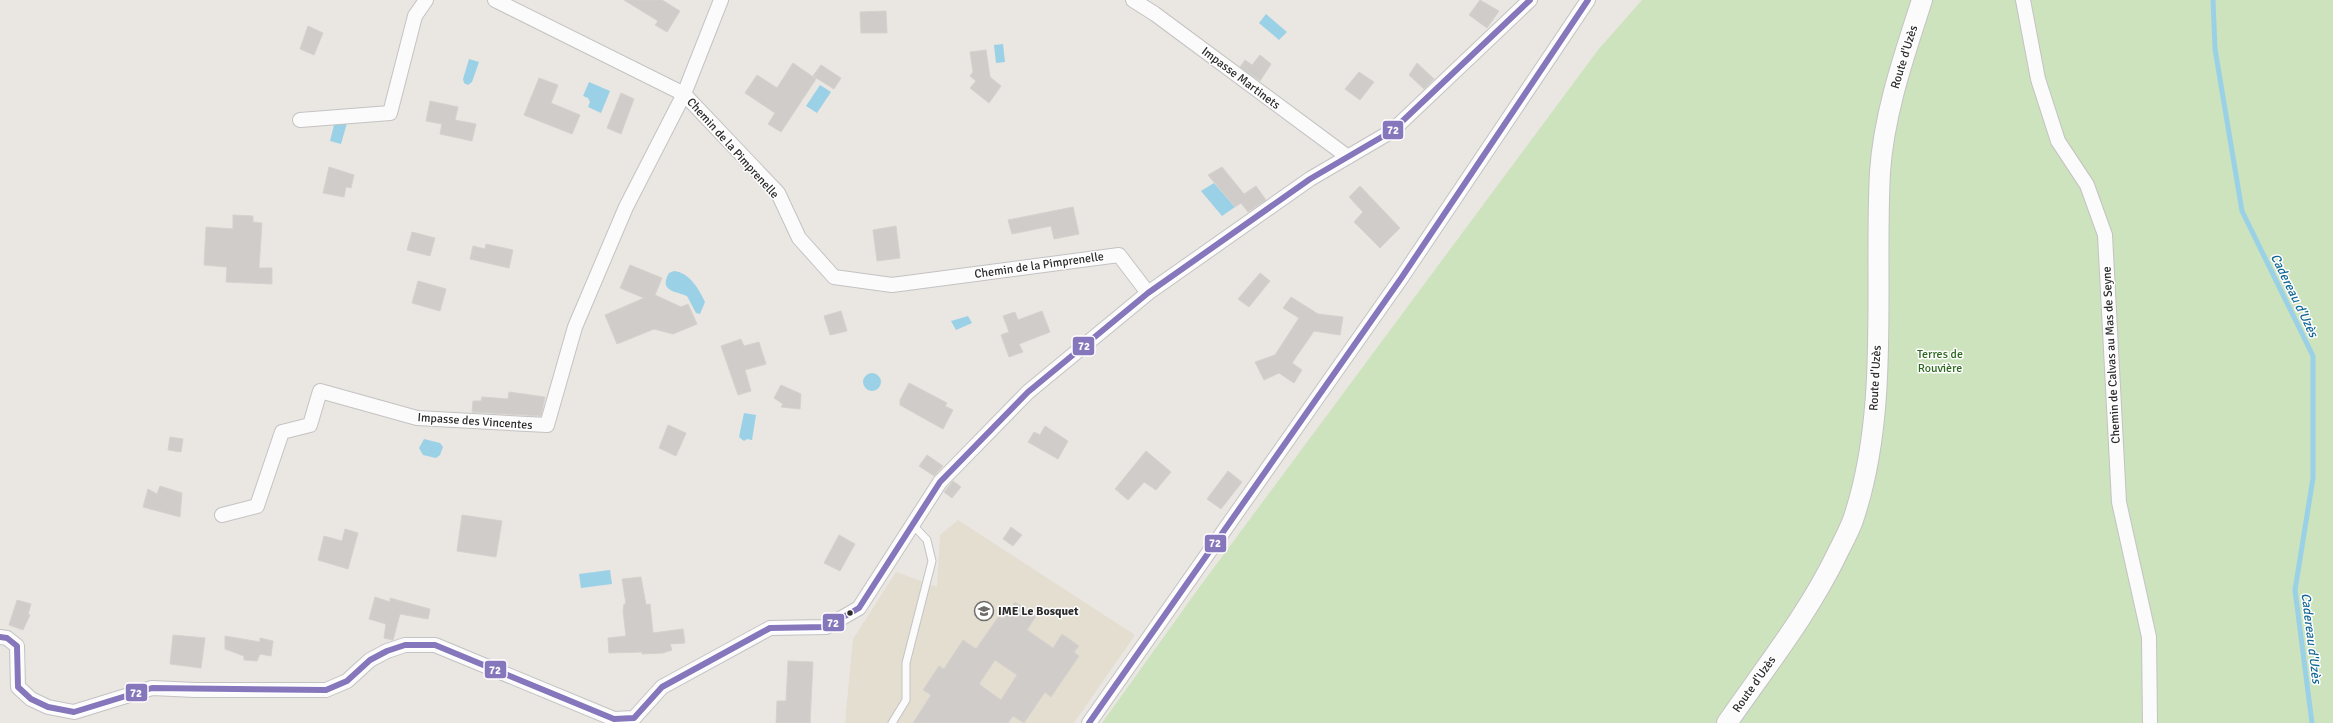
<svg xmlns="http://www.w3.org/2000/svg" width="2333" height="723" viewBox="0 0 2333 723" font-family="Signika,sans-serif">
  <rect width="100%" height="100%" fill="#eae6e2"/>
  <path fill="#e4ded1" d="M958,520L1135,635L1074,723H845L853,639L896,572L937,587L940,535Z"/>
  <path fill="#cce3bd" d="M1642,0H2333V723H1102L1201,585L1598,50Z"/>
  <path fill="#9ad1e7" d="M1266,14L1287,32L1279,40L1259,23Z
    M1003,44L1005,62L996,63L994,45Z
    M469,59L479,62L472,82L468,85L464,83L463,79Z
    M589,82L610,91L601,113L588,107L590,102L588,98L583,96Z
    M820,85L831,92L817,113L806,106Z
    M335,121L347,123L341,144L330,141Z
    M1214,183L1235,207L1222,216L1201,191Z
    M674,271C690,273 699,289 705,302L700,314L696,313L687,296C677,291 658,292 669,273Z
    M968,316L972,323L956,330L951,321Z
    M863 382a9 9 0 1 1 18 0a9 9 0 1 1-18 0Z
    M744,413L756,415L752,440L747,439L744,441L739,437Z
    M424,439L440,443L443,447L440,455L436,458L423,455L419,448Z
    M610,570L612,584L581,588L579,574Z"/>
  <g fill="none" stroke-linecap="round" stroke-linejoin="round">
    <path stroke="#9ad1e7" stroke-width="5" d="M2213,0L2215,49L2242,211L2313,356V478L2295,590L2312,723"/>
  </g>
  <path fill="#cfccc9" stroke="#d5d2ce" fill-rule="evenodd" d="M624,0H662L680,11L667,32L655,25L658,21Z
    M1480,0L1499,11L1487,28L1469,15Z
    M886,11L887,33H861L860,12Z
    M308,26L323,33L314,55L300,49Z
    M986,50L990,77L1001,86L989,103L970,88L976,81L970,76L973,72L970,52Z
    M1260,55L1271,64L1260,81L1240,67L1245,60L1252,65Z
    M793,63L816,79L781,132L768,124L775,113L745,93L757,75L777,88Z
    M1417,63L1434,79L1424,89L1409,75Z
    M821,65L841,78L834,89L813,76Z
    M1359,72L1374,82L1360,100L1345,89Z
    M539,78L558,85L551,103L580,115L572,134L524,115Z
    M621,93L634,99L621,134L607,128Z
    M430,101L458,107L455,120L476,124L472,141L440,134L442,124L426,121Z
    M329,167L354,175L351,188L346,187L344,197L323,193Z
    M1222,167L1244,194L1256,186L1266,200L1248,212L1241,203L1235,207L1208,175Z
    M1360,186L1400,228L1380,248L1354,222L1363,212L1349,197Z
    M1073,207L1079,234L1054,239L1051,226L1012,234L1008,220Z
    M233,215L253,216V222L262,223L259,268H272V284L226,282L227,267L204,265L206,227L233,229Z
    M896,226L900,258L877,261L873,230Z
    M412,232L435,238L430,256L407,250Z
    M486,244L513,250L509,268L470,259L473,246L485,249Z
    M630,265L662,278L655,295L681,307L688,304L697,324L673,334L654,329L617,344L605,315L644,298L620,288Z
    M1260,273L1270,281L1249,307L1238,299Z
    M418,281L446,289L440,311L412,303Z
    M1291,297L1318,314L1343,317L1340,335L1314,331L1292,363L1302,370L1294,383L1279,373L1264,380L1255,362L1275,355L1299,318L1283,308Z
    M841,311L847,331L830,335L824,316Z
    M1042,311L1050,332L1019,344L1023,352L1009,357L1001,335L1009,332L1003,316L1015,312L1018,320Z
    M741,339L744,346L759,342L766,364L745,370L751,391L738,395L721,346Z
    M909,383L947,403L945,406L953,410L943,429L900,405V400Z
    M781,385L801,394L800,409L781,407L783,404L774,398Z
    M509,392L545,397L541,416L472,412L473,401H481L482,397L508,399Z
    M668,425L686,433L676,456L659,448Z
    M1045,426L1068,441L1058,459L1028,442L1034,432L1040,435Z
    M170,437L183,439L181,452L168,450Z
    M1146,451L1171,472L1156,490L1144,482L1128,500L1115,489Z
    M927,455L943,466L934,476L919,466Z
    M1228,471L1242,482L1221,509L1207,499Z
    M953,481L961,487L952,498L944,492Z
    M160,486L182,493L180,517L143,507L148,489L157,494Z
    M462,515L502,521L496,557L457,551Z
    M1011,527L1022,535L1013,546L1003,539Z
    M345,529L358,533L348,569L318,560L324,536L342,541Z
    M839,535L855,544L840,571L824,563Z
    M641,577L646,605L650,604L653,633L683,629L685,643L670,644L672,650L663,653L642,654V652L609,653L608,638L626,636L623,611L624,604H626L622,579Z
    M375,597L390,602V598L430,609L428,619L400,614L393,640L384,638L386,624L369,619Z
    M17,600L31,604L28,614L30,615L23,630L9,625Z
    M1015,602L1036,616L1027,630L1053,648L1062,634L1079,646L1074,652L1079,656L1051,697L1045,692L1024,723L1013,716L1008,723H913L931,695L923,690L939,666L944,669L963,640L976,649L999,616L1003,619ZM995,660L1017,675L1001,700L979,684Z
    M173,635L205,638L201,668L170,664Z
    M225,636L260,642V638L273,641L271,656L260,654L257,661L244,660V656L225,649Z
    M788,661L813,662L810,723H776L777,701H786Z"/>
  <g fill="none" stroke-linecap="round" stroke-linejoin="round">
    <g stroke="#c4c3c3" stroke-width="9">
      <path id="lane" d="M892,723L906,700V663L932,561L927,540L913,525"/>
    </g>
    <g stroke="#c4c3c3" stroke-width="16">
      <path id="street" d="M495,0L684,94L778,193L799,238L834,277L892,285L1119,255L1148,293
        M1133,0L1155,14L1348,157
        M2023,0L2038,79L2058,141L2087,185L2105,235L2119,502L2149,637L2150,723
        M300,120L390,113L415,16L426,0
        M222,515L257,506L282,432L310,425L320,391L417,418L547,425L575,327L626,207L684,94L721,0
        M0,637L7,638L17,646L18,687L31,699L48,707L74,712L152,688L195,690H326L347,681L370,660L387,651L405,645H435L614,719L634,718L662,687L770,628L826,627L859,608L940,482L1028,392L1148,293L1310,179L1392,131L1530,0
        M1089,723L1402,277L1588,0"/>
    </g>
    <g stroke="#c4c3c3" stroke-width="22">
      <path id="secondary" d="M1727,723C1765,668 1809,613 1838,552C1843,542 1849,531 1853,520C1890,411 1874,286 1880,172C1884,113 1904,56 1922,0"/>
    </g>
    <use href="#lane" stroke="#fcfbfb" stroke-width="7"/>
    <use href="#street" stroke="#fcfbfb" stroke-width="14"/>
    <use href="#secondary" stroke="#fcfbfb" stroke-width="20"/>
    <g stroke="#fff" stroke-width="9">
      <path id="bus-1" d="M0,637L7,638L17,646L18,687L31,699L48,707L74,712L152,688L326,690L347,681L370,660L387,651L405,645H435L614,719L634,718L662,687L770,628L826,627L859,608L940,482L1028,392L1148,293L1310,179L1392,131L1530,0
        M1089,723L1402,277L1588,0"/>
    </g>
    <use href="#bus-1" stroke="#8677bc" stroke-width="6"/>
  </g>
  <defs>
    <g id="school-ring" transform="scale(1)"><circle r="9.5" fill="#fff" stroke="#6e6d6c" stroke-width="1.5"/><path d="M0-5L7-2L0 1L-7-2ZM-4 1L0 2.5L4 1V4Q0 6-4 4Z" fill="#6e6d6c"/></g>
  </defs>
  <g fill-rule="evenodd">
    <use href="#school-ring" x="984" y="611"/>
  </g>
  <circle fill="#2c2c2c" stroke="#fff" stroke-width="1.5" cx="850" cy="613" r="3.5"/>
  <g text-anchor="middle" stroke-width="3" stroke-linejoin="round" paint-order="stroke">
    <g font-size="12" fill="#2c2c2c" stroke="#fff">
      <text transform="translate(1904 57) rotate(-73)" y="4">Route d'Uzès</text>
      <text transform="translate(1241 78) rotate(37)" y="4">Impasse Martinets</text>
      <text transform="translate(733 148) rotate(48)" y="4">Chemin de la Pimprenelle</text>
      <text transform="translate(1039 265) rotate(-8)" y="4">Chemin de la Pimprenelle</text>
      <text transform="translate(2111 355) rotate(-93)" y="4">Chemin de Calvas au Mas de Seyne</text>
      <text transform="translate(1875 378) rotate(-87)" y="4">Route d'Uzès</text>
      <text transform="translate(475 421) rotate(4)" y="4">Impasse des Vincentes</text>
      <text transform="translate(1754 684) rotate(-55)" y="4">Route d'Uzès</text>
    </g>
    <g font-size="12" fill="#2c671e" stroke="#fff">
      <text x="1940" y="358">Terres de<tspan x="1940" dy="14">Rouvière</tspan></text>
    </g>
    <g font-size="12" font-weight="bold" fill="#2c2c2c" stroke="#fff" text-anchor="start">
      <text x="998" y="615">IME Le Bosquet</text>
    </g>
    <g font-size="13" font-style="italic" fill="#146898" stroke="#fff">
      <text transform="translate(2295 295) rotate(64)" y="5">Cadereau d'Uzès</text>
      <text transform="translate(2312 638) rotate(83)" y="5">Cadereau d'Uzès</text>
    </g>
  </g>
  <g stroke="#fff" stroke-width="1.5">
    <rect x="1382" y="120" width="22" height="20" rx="4" fill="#8677bc"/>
    <rect x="1072" y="336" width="23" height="20" rx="4" fill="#8677bc"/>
    <rect x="1204" y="534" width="23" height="19" rx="4" fill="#8677bc"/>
    <rect x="822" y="613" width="23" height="19" rx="4" fill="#8677bc"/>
    <rect x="484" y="660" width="23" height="19" rx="4" fill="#8677bc"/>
    <rect x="125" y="683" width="23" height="19" rx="4" fill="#8677bc"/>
  </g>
  <g font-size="11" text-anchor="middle" font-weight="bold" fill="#fff">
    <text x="1393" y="134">72</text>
    <text x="1084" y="350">72</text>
    <text x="1215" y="547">72</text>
    <text x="833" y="627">72</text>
    <text x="495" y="674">72</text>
    <text x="136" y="697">72</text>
  </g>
</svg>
